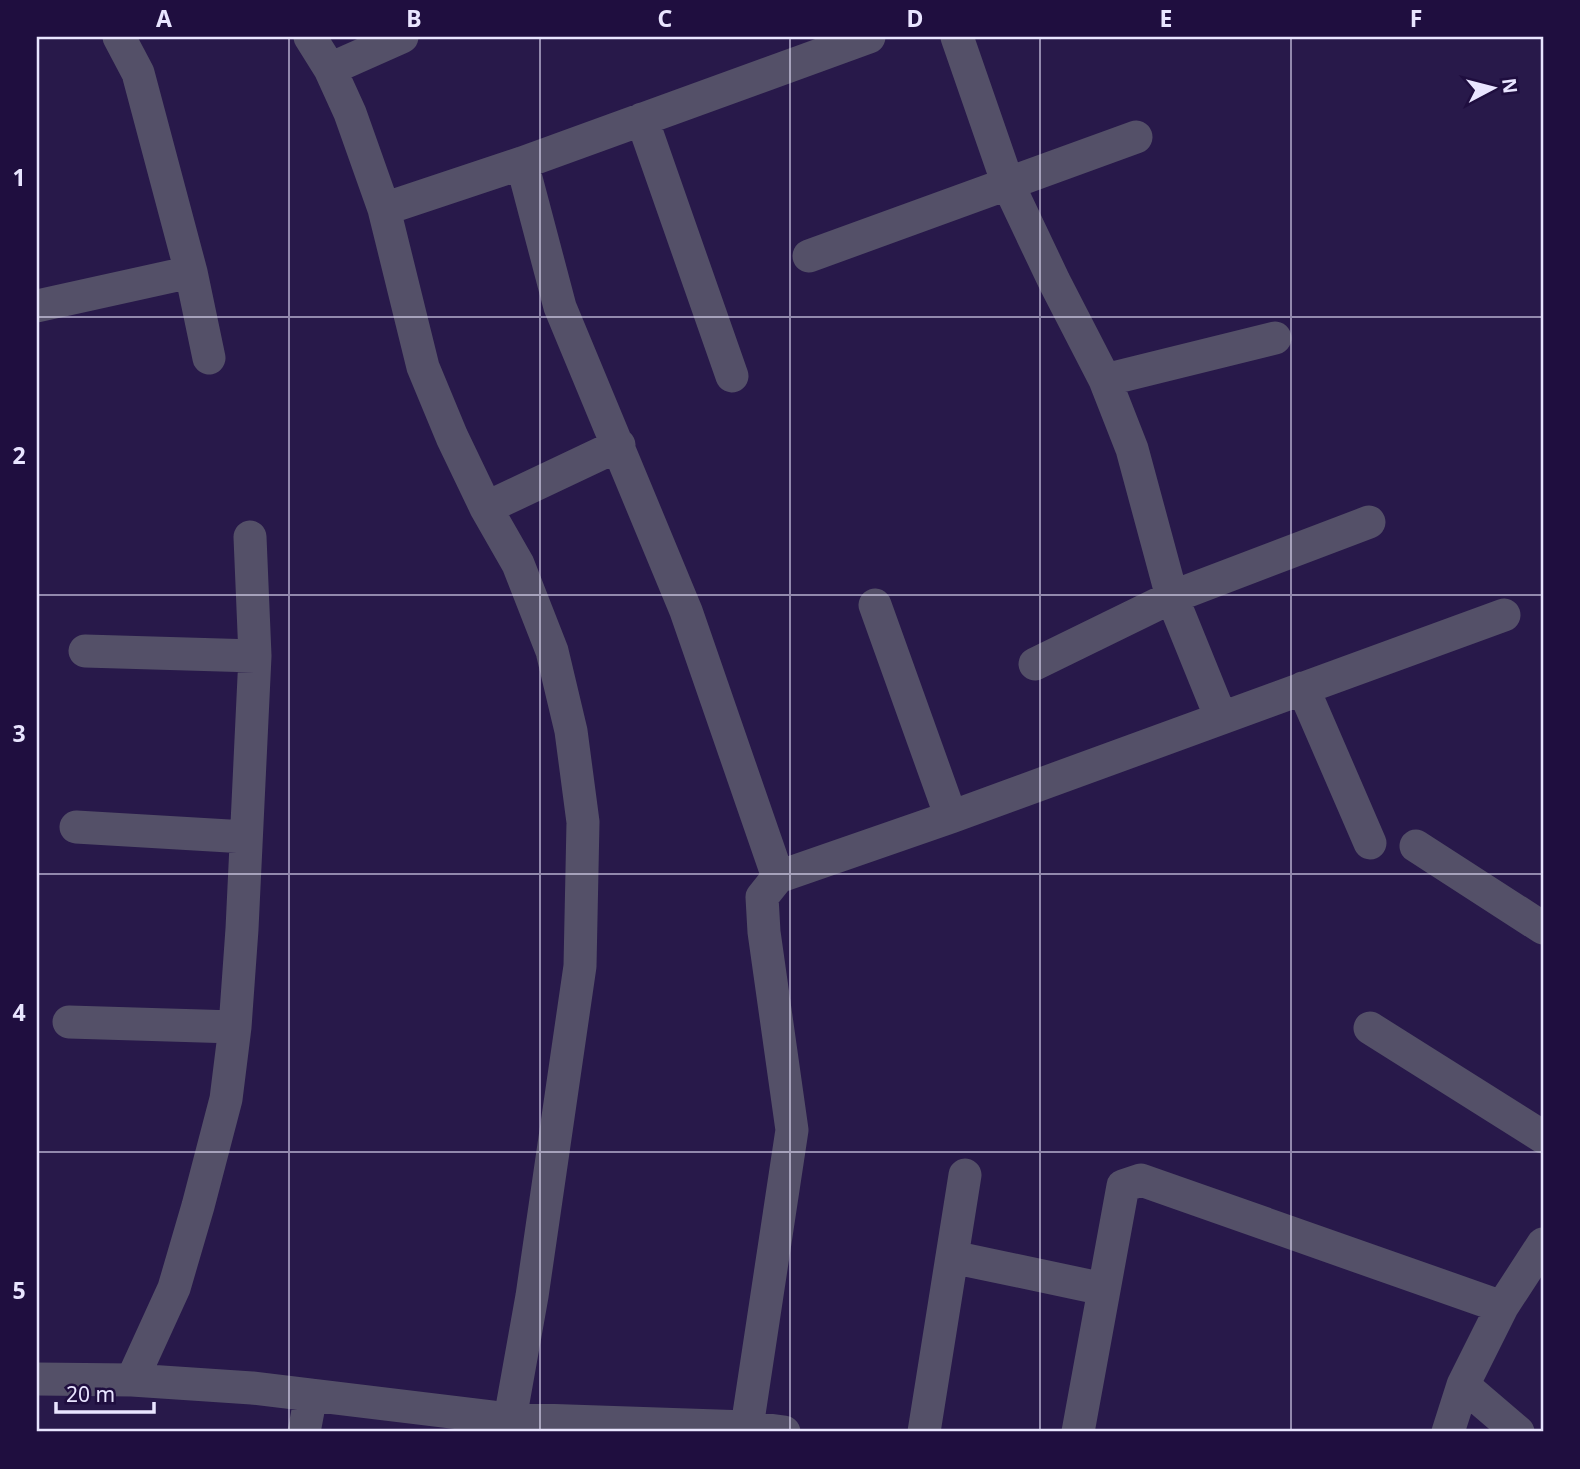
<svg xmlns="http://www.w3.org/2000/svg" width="1580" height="1469" viewBox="0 0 1580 1469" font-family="'Noto Sans',sans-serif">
  <rect width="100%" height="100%" fill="#28194a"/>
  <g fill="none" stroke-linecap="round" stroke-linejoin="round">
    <path stroke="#545068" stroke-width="33" d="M119,37L138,73L191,272L209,358
      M310,37L330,69L350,113L384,209L423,367L452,437L486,508L518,564L552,651L571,731L583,822L580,966L532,1296L510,1419
      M957,37L1008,184L1054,281L1105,380L1132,449L1172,597L1221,718
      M330,69L402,37
      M642,119L732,376
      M522,163L560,307L686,611L778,877
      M384,209L522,163L869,37
      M809,256L1136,137
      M37,306L191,272
      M1105,380L1275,338
      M486,508L619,445
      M875,605L951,817
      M85,651L255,656
      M1035,664L1172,597L1369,522
      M1303,688L1370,843
      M76,827L246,837
      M1416,846L1543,928
      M69,1022L235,1027
      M1370,1028L1543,1137
      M952,1257L1104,1289
      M37,1379L132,1380L252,1388L510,1419L747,1427L784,1432
      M132,1380L174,1288L198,1206L226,1099L235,1027L242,929L255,656L250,537
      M1463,1385L1518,1432
      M304,1432L311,1395
      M743,1432L747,1427L792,1130L764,932L762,897L778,877L951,817L1504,615
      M924,1432L965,1175
      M1078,1432L1123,1186L1141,1180L1502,1307
      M1448,1432L1463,1385L1502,1307L1543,1244"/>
  </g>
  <path fill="none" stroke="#e9e5ff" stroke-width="2" stroke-opacity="0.55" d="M289,37V1432M540,37V1432M790,37V1432M1040,37V1432M1291,37V1432M37,317H1543M37,595H1543M37,874H1543M37,1152H1543"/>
  <rect width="1580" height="1469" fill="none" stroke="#1f0e3f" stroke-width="77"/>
  <g transform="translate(1493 88) rotate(83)" stroke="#1f0e3f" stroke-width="5" paint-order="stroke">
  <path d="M0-5L12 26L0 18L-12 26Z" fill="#e9e5ff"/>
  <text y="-10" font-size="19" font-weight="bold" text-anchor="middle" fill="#e9e5ff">N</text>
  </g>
  <path d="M56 1402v10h98v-10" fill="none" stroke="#e9e5ff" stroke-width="3.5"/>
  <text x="66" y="1402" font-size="21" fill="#e9e5ff" stroke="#1f0e3f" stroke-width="5" paint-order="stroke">20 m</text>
  <rect x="38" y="38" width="1504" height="1392" fill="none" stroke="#e9e5ff" stroke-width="2.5"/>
  <g font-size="23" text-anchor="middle" font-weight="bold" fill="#e9e5ff">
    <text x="164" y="27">A</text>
    <text x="414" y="27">B</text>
    <text x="665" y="27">C</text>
    <text x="915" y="27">D</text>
    <text x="1166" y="27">E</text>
    <text x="1416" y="27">F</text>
    <text x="19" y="186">1</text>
    <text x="19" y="464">2</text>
    <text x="19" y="742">3</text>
    <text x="19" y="1021">4</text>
    <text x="19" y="1299">5</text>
  </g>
</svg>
